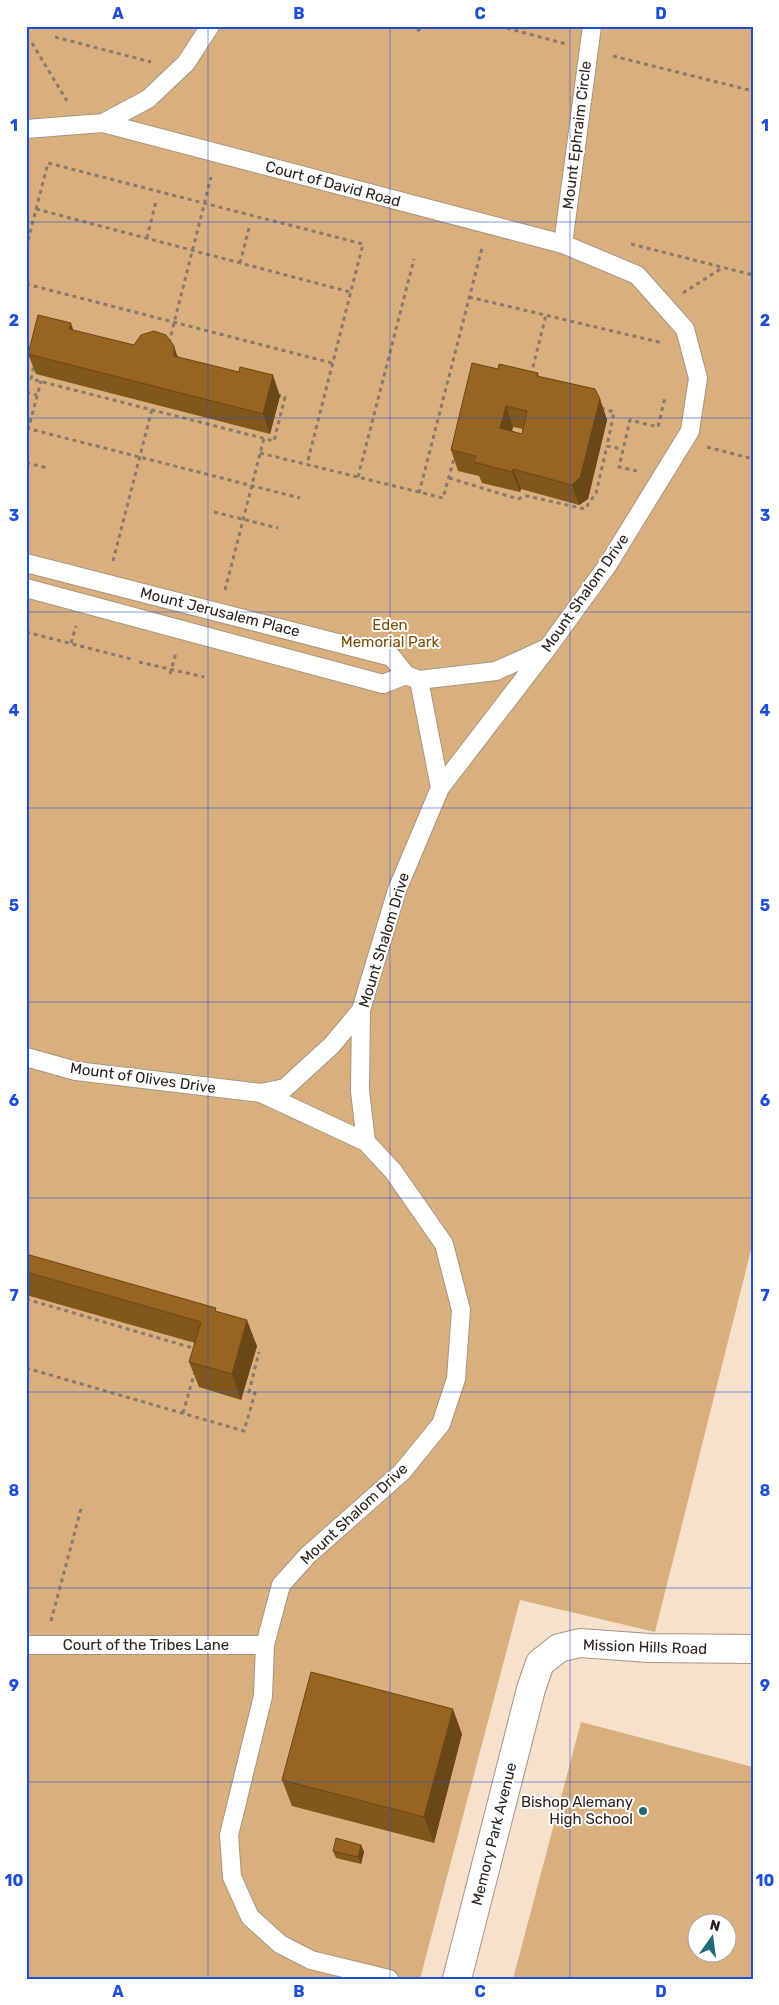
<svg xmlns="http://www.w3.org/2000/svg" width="779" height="2005" viewBox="0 0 779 2005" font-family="Rubik,sans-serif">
  <rect width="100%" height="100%" fill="#f5e1cc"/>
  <path fill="#daaf7e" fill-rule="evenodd" d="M26,26H753V1242L655,1632L520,1600L420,1979H26Z
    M581,1722L753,1767V1979H513ZM696,1922H726V1952H696Z"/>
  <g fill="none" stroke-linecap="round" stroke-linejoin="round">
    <g stroke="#a79480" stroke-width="20">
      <path id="service" d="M103,123L148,99L186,63L210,26
        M26,129L103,123L563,244L637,275L685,329L698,378L690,431L607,566L549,646L440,788L397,890L361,1010L360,1091L366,1142L393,1171L444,1244L461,1310L456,1379L441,1424L402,1472L308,1555L281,1585L265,1645L263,1696L229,1835L232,1877L250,1917L280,1944L311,1960L389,1979
        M563,244L592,26
        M26,563L392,657L406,675L383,684L26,588
        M406,675L419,680L496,671L547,648
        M419,680L440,788
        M26,1057L76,1071L261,1093L366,1142
        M261,1093L285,1088L332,1045L361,1010
        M26,1645H265"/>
    </g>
    <g stroke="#a79480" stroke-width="30">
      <path id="minor" d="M457,1979L531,1689L540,1663L559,1648L580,1643L649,1648L753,1649"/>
    </g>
    <path stroke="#887b6d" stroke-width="3" stroke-dasharray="4 4" stroke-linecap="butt" d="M499,26L566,44
      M417,31L426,26
      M55,37L151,62
      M32,43L67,101
      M613,56L753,91
      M36,209L350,292
      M147,238L156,201
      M631,244L753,275
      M26,248L48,163L363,244L307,464
      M240,263L250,224
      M26,284L332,363
      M683,293L722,268
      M469,297L663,343
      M41,332L141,360L159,349L174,353L187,371L285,397L274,441L31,379Z
      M169,343L211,177
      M531,375L546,315
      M26,392L37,395
      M601,408L614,412L607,446L622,449
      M26,428L300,498
      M26,438L41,381
      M707,447L753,459
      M260,453L443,498L455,455
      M26,463L48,468
      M637,471L619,467L630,420L658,427L665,397
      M358,477L414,259
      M449,478L518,499L527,496L585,509L596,493L607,446
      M419,493L482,248
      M214,512L278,528
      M113,561L152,409
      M225,590L264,438
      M26,632L131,659
      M71,643L76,626
      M139,662L204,677
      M170,674L176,653
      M26,1299L196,1349
      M26,1368L244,1431L255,1393L249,1392L259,1352
      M183,1413L195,1371
      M51,1621L82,1505"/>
    <use href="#service" stroke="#fff" stroke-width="18"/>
    <use href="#minor" stroke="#fff" stroke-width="28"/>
  </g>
  <path fill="#82571c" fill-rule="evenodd" d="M73,330L177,357L280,396L270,434L36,374L28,354Z
    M498,369L538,373L539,377L600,399L607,420L588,499L579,505L521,489L520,492L482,483L479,476L458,471L451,450ZM513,427L523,429L522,434L512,431Z
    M26,1254L217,1312L257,1346L241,1400L199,1387L189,1362L195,1343L26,1295Z
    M462,1734L434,1843L292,1806L282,1780Z
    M361,1845L364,1852L361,1864L336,1858L333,1851Z"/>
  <path fill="#6a4717" d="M71,323L78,344L69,329Z
    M174,346L181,367L174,356Z
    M273,375L280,396L270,434L263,414Z
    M600,399L607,420L588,499L579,505L572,485Z
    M506,406L513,427L508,449L500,428Z
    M513,469L521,489L520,492L512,472Z
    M247,1320L257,1346L241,1400L232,1374Z
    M453,1709L462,1734L434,1843L424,1817Z
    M361,1845L364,1852L361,1864L358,1857Z"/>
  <path fill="#976521" stroke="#6a4717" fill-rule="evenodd" d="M38,315L71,323L69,329L134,345L141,335L154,331L166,335L174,346V356L239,372L240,367L273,375L263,414L28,354Z
    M472,363L498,369L499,364L538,373L537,376L595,389L600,399L580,478L572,485L513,469L512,472L474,462L476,456L451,450ZM506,406L527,411L522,434L500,428Z
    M26,1254L216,1308L215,1311L247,1320L232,1374L189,1362L201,1322L26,1272Z
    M311,1672L453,1709L424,1817L282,1780Z
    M336,1838L361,1845L358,1857L333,1851Z"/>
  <path fill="none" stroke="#1d4ed8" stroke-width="1" stroke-opacity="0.55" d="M208,26V1979M390,26V1979M570,26V1979M26,222H753M26,418H753M26,612H753M26,808H753M26,1002H753M26,1198H753M26,1392H753M26,1588H753M26,1782H753"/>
  <circle fill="#25677a" stroke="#fff" stroke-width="2" cx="643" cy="1811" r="5"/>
  <g text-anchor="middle" stroke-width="4" stroke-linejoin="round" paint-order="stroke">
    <g font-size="15" fill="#2a231b" stroke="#fff">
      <text transform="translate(577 135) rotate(-83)" y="5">Mount Ephraim Circle</text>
      <text transform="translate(333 184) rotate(15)" y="5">Court of David Road</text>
      <text transform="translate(585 593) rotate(-55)" y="5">Mount Shalom Drive</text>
      <text transform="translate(220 612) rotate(14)" y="5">Mount Jerusalem Place</text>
      <text transform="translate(384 940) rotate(-73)" y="5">Mount Shalom Drive</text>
      <text transform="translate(143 1078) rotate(8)" y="5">Mount of Olives Drive</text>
      <text transform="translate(354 1514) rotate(-43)" y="5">Mount Shalom Drive</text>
      <text x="146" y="1650">Court of the Tribes Lane</text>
      <text transform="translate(645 1647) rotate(2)" y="5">Mission Hills Road</text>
      <text transform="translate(494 1834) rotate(-76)" y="5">Memory Park Avenue</text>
    </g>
    <g font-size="15" fill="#784b06" stroke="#fff">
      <text x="390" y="630">Eden<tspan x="390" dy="17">Memorial Park</tspan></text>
    </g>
    <g font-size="15" fill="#2a231b" stroke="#fff" text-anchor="end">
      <text x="633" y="1807">Bishop Alemany<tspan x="633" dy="17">High School</tspan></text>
    </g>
  </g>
  <rect width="779" height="2005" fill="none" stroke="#ffffff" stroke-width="55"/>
  <g transform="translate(712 1938) rotate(14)"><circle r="24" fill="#ffffff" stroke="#aaa7a4"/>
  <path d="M0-4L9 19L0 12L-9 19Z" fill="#25677a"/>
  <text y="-8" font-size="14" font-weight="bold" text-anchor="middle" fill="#2a231b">N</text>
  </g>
  <rect x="28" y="28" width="724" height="1950" fill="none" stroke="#1d4ed8" stroke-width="2"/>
  <g font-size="16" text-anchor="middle" font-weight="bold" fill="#1d4ed8">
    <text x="118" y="19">A</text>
    <text x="299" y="19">B</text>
    <text x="480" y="19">C</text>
    <text x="661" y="19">D</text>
    <text x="14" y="131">1</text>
    <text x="765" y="131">1</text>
    <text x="14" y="326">2</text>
    <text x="765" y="326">2</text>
    <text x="14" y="521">3</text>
    <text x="765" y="521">3</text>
    <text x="14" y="716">4</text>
    <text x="765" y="716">4</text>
    <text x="14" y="911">5</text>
    <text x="765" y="911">5</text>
    <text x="14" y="1106">6</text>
    <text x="765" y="1106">6</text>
    <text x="14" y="1301">7</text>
    <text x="765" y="1301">7</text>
    <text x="14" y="1496">8</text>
    <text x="765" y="1496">8</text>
    <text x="14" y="1691">9</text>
    <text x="765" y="1691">9</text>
    <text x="14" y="1886">10</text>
    <text x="765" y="1886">10</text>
    <text x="118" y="1997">A</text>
    <text x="299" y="1997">B</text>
    <text x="480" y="1997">C</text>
    <text x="661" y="1997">D</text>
  </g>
</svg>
